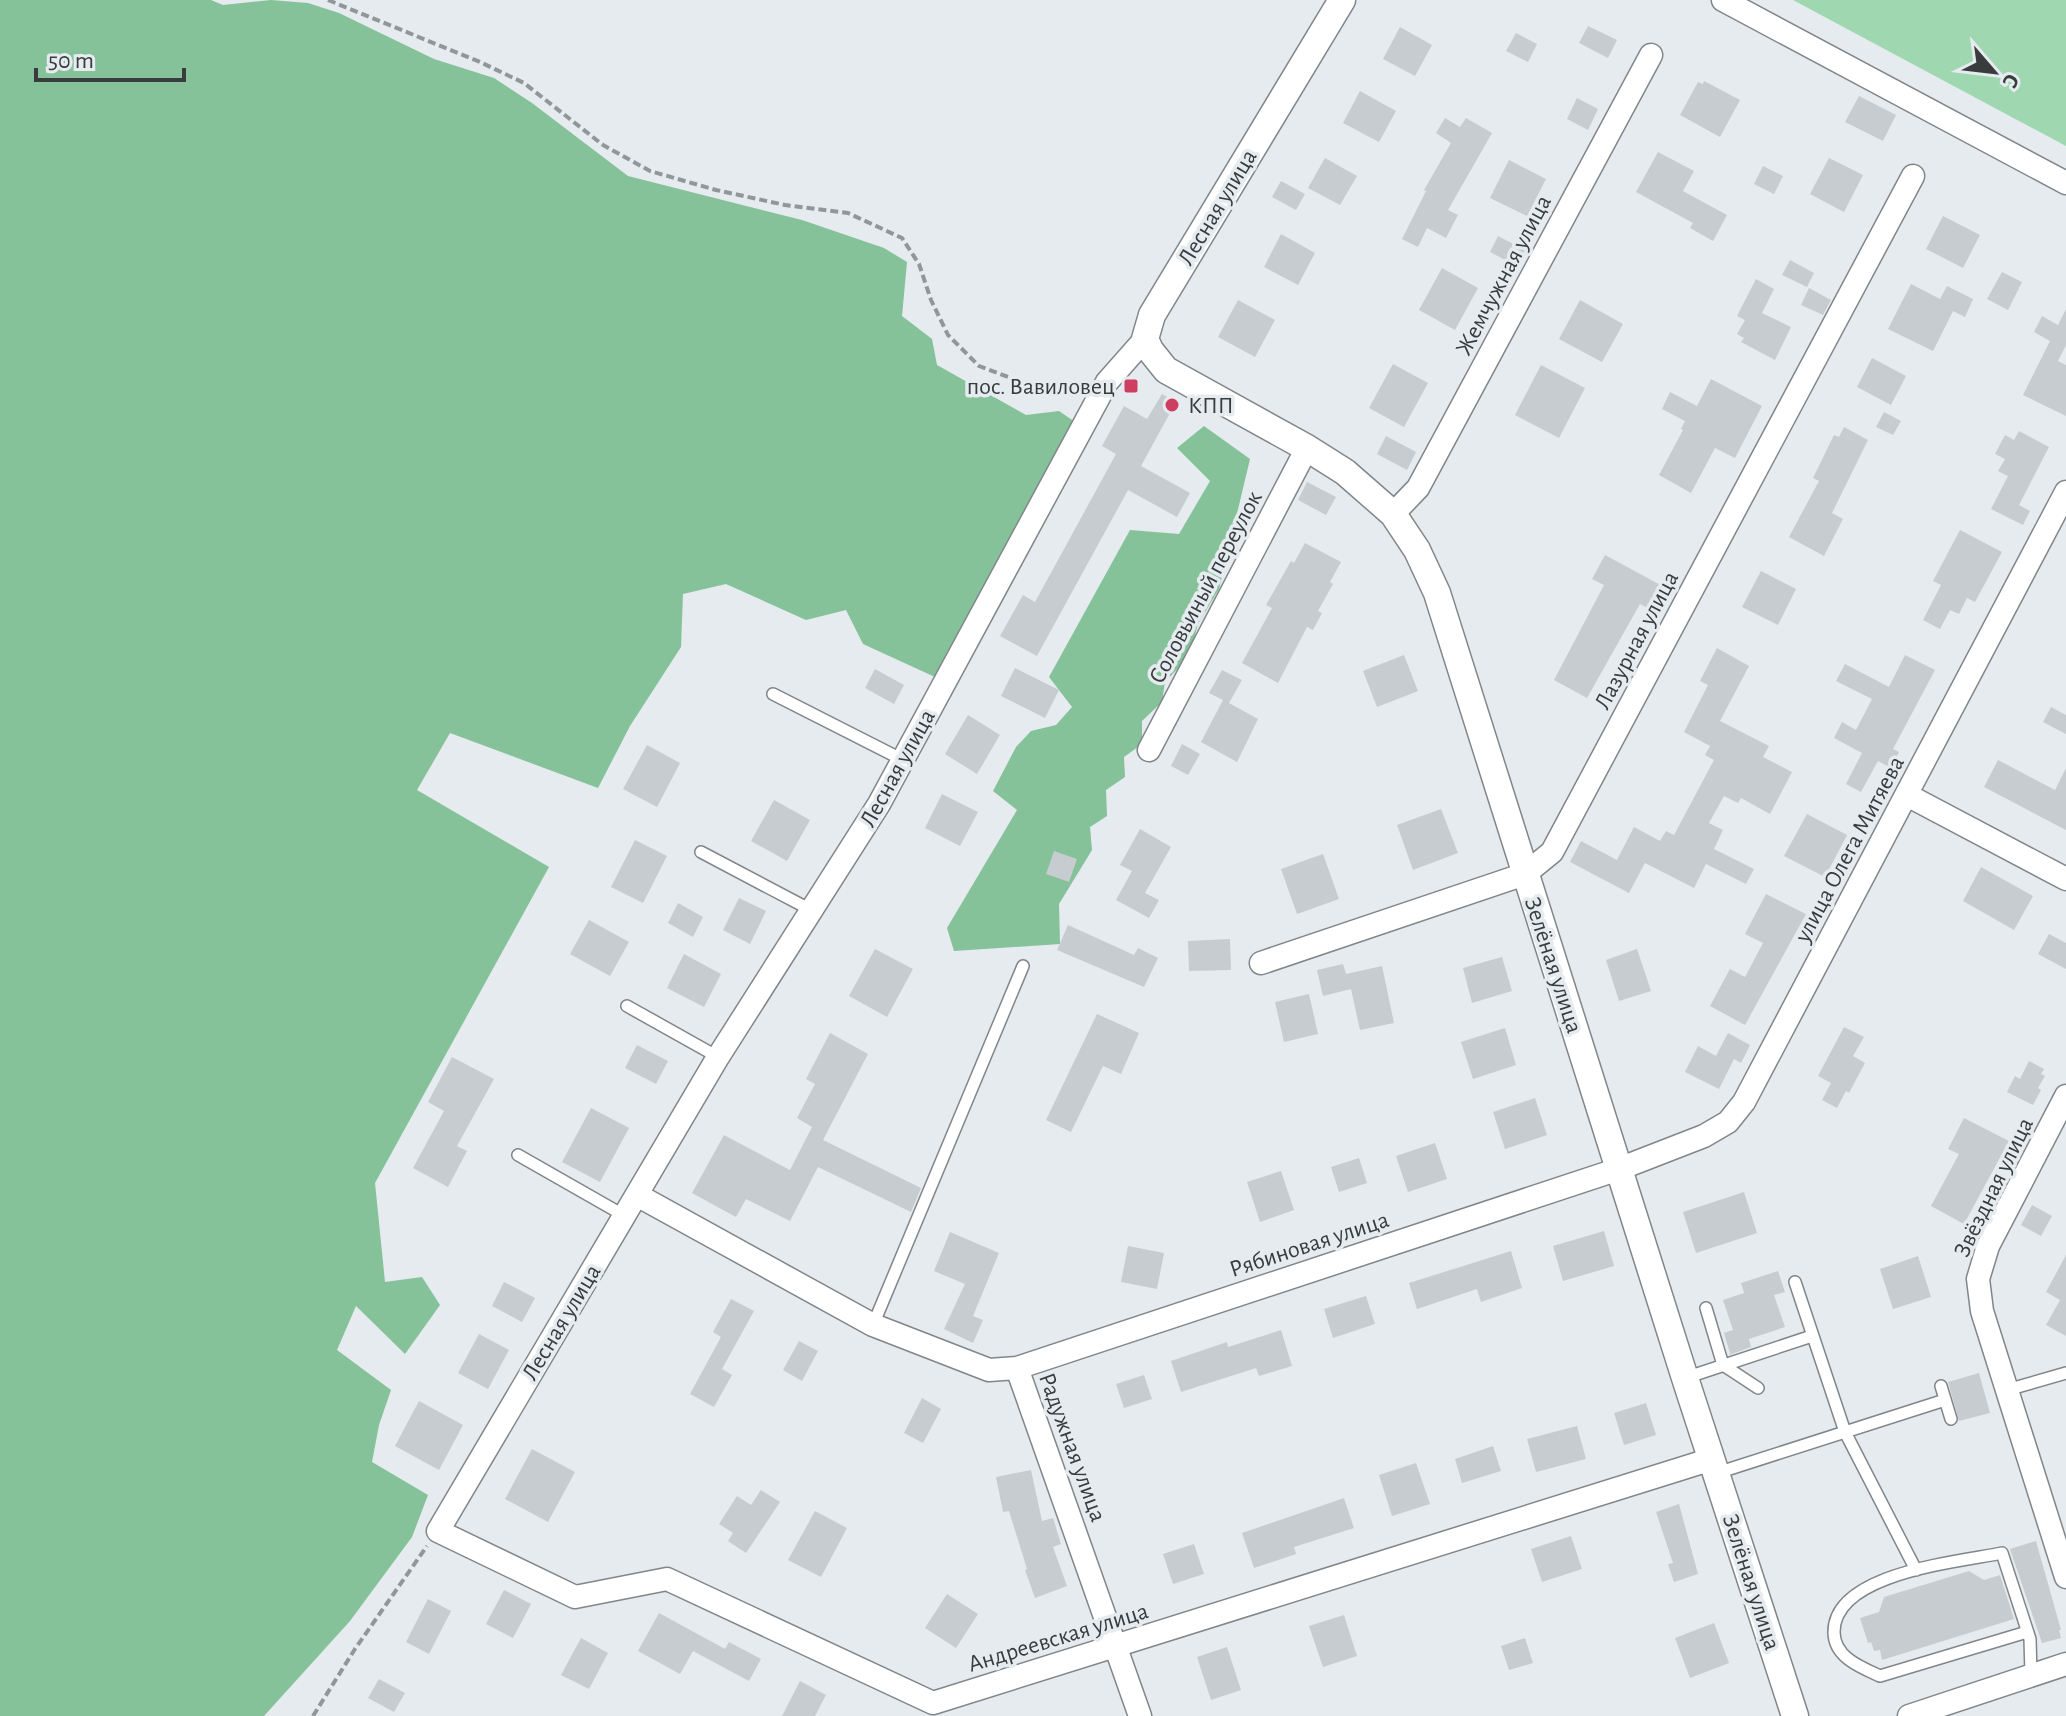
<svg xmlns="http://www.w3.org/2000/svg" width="2066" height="1716" viewBox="0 0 2066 1716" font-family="'Alegreya Sans',sans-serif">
  <rect width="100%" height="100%" fill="#e5ebef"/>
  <path fill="#9ed7b0" d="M1793,0H2066V146Z"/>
  <path fill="#85c199" d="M0,0H211L223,5L271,0L308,3L339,13L434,59L494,78L532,103L628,176L802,220L884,248L907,262L902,316L932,339L937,365L1026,415L1059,411L1078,424L935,677L863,644L846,610L806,620L726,584L683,594L681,647L630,726L598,788L450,733L417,790L549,867L375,1183L385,1282L422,1277L440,1305L405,1354L356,1306L337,1350L391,1390L379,1425L372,1462L428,1495L412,1537L350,1621L264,1716H0Z
    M1204,426L1250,459L1219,589L1198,624L1189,657L1165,682L1162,702L1142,721V744L1124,757L1125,777L1106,790L1107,816L1090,827L1092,850L1059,904L1060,944L954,951L947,928L1017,810L993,791L1016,747L1031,731L1056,725L1072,707L1049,677L1130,530L1179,534L1210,481L1177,448Z"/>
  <path fill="#c7ccd0" d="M1588,26L1617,40L1608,58L1579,43Z
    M1400,27L1432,45L1415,76L1383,59Z
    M1516,33L1537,44L1528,62L1506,51Z
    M1704,81L1740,100L1720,137L1680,115L1698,82L1703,84Z
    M1360,91L1396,111L1379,142L1343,123Z
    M1859,96L1896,115L1883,141L1845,122Z
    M1577,98L1598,109L1588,130L1567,119Z
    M1445,118L1460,127L1466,118L1492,133L1448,210L1458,215L1446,238L1427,228L1418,247L1402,239L1426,191L1424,190L1451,143L1436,133Z
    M1658,152L1694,171L1683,191L1727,215L1713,241L1690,228L1693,223L1636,192Z
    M1325,158L1357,176L1340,205L1308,188Z
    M1829,158L1863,175L1844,212L1810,194Z
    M1509,160L1546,179L1527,216L1490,198Z
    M1763,166L1783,176L1774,194L1754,184Z
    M1281,181L1305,194L1296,210L1272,197Z
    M1943,216L1980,235L1963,268L1926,249Z
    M1281,234L1315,253L1298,285L1264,267Z
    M1498,236L1525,250L1517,266L1490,252Z
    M1790,260L1814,273L1807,287L1782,275Z
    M1442,268L1478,288L1455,330L1419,310Z
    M2002,272L2022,282L2008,310L1987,299Z
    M1756,279L1774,289L1762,313L1791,327L1775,360L1741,342L1744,338L1737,334L1745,320L1737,316Z
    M1911,284L1940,299L1947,286L1973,299L1965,317L1953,311L1933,351L1888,329Z
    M1809,288L1831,300L1823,315L1801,305Z
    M1238,300L1275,320L1255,357L1218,337Z
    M1580,300L1623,324L1602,362L1559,339Z
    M2066,309V345L2058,361L2066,365V416L2023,395L2050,341L2034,332L2042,316L2058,325Z
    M1872,358L1906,376L1891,405L1857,387Z
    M1393,364L1428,383L1404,427L1369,408Z
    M1541,365L1585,388L1559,438L1515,415Z
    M1711,379L1762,406L1735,458L1715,448L1691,493L1659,475L1683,430L1681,429L1685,421L1662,409L1670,392L1697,406Z
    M1162,394L1176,402L1141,466L1190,493L1177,517L1128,490L1037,656L1000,636L1023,595L1035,602L1116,454L1102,446L1124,406L1147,419Z
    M1884,412L1901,421L1893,435L1876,427Z
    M1844,427L1868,440L1832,513L1843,519L1824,556L1789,537L1819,481L1813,478L1834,435L1839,437Z
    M2019,431L2049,447L2019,505L2030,511L2023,525L1991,509L2008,476L1998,471L2005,459L1995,454L2005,435L2014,440Z
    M1386,436L1416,452L1407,470L1377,454Z
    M1307,482L1336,497L1326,515L1298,500Z
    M1960,530L2002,552L1975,602L1967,598L1959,614L1950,610L1940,629L1923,620L1941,585L1933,581Z
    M1305,543L1341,562L1330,582L1333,584L1318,611L1322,613L1313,630L1307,627L1278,683L1242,663L1272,608L1266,605L1291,561L1294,563Z
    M1605,555L1666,588L1653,611L1640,604L1587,698L1554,680L1604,585L1592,579Z
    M1761,571L1796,589L1778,625L1742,607Z
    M1717,648L1749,666L1720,721L1769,746L1763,757L1792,772L1770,814L1741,798L1738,803L1724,796L1709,823L1723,830L1714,849L1754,869L1746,884L1706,864L1694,888L1645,863L1629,893L1570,862L1581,841L1617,860L1634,827L1660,841L1666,831L1674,835L1714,760L1705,755L1710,746L1684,732L1708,685L1700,681Z
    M1404,655L1418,691L1377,707L1363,671Z
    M1905,655L1935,670L1893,749L1899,752L1891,768L1878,761L1861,792L1846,784L1862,753L1834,738L1842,722L1856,730L1872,699L1836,681L1845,664L1889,687Z
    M1015,668L1059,690L1045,718L1001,696Z
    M875,669L904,685L894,704L865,688Z
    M1222,670L1242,680L1229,703L1258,719L1237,762L1201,742L1223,700L1209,693Z
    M2051,707L2066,715V734L2043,722Z
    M968,715L1000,735L977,774L945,754Z
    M1182,744L1200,754L1188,775L1171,766Z
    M647,745L680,763L657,807L623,789Z
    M1998,760L2055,790L2066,768V830L1984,787Z
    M942,794L978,812L960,846L925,828Z
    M774,800L810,820L787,861L751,841Z
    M1441,809L1458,853L1413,870L1397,825Z
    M1807,814L1847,835L1825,877L1784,856Z
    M1140,829L1171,847L1145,893L1159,900L1149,918L1116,900L1132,871L1120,865Z
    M635,840L667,856L643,903L611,887Z
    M1054,851L1077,859L1069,882L1046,874Z
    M1323,854L1339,899L1297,914L1281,869Z
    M1981,867L2033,896L2014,930L1963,901Z
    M1766,894L1806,914L1745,1025L1710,1006L1730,969L1745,977L1763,943L1745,934Z
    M739,898L766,911L750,944L723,930Z
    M678,903L703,917L693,937L668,923Z
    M589,920L629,942L610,976L570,954Z
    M1068,925L1134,955L1138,948L1158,958L1144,987L1057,950Z
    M2049,934L2066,943V969L2038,954Z
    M1230,939L1231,970L1189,971L1188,941Z
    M875,949L913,969L887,1017L849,996Z
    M1637,949L1651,991L1619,1001L1606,960Z
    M684,954L721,974L704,1007L667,988Z
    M1502,957L1512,991L1472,1003L1463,968Z
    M1343,964L1346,974L1382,966L1394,1023L1360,1030L1351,989L1323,996L1317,970Z
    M1309,994L1318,1034L1284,1042L1275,1002Z
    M1097,1014L1139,1033L1121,1074L1103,1066L1071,1132L1046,1120Z
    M1844,1027L1864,1037L1853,1056L1865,1063L1849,1093L1846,1091L1837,1108L1822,1100L1831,1083L1818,1076Z
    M1505,1028L1516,1065L1473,1079L1461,1042Z
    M830,1033L868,1054L823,1140L921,1188L911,1212L818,1167L790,1221L746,1199L736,1217L692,1193L724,1135L790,1170L812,1127L797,1118L815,1084L806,1079Z
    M1728,1033L1750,1045L1741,1063L1734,1059L1719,1089L1685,1072L1698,1046L1716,1056Z
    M637,1045L668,1061L656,1084L625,1068Z
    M452,1057L494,1079L457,1146L467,1151L448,1187L413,1168L444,1111L428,1102Z
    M2029,1061L2044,1069L2041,1074L2045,1076L2038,1088L2041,1090L2033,1105L2007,1092L2015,1076L2020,1079Z
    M1535,1098L1547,1135L1505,1149L1493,1112Z
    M591,1108L629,1128L600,1182L562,1162Z
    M1964,1118L2009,1141L1964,1224L1931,1206L1959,1154L1948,1149Z
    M1435,1143L1447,1179L1408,1192L1396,1156Z
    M1359,1158L1367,1183L1339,1192L1331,1167Z
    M1281,1171L1294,1210L1260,1222L1247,1182Z
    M1744,1192L1757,1233L1696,1253L1683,1212Z
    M2032,1205L2052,1216L2041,1236L2021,1225Z
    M1604,1231L1614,1266L1563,1281L1553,1246Z
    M950,1232L999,1253L973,1316L983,1320L973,1343L944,1329L965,1284L934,1271Z
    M1128,1246L1164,1253L1157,1289L1121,1282Z
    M1511,1251L1522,1288L1481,1302L1477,1289L1417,1309L1409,1283Z
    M2066,1255V1336L2046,1325L2060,1300L2046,1292Z
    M1918,1256L1931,1297L1893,1309L1880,1269Z
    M1778,1271L1785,1292L1774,1295L1785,1327L1749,1339L1751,1347L1729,1355L1730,1353L1724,1333L1733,1330L1723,1300L1744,1293L1741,1283Z
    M504,1282L535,1298L522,1322L492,1306Z
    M1366,1296L1375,1324L1333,1338L1324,1309Z
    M731,1299L754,1311L722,1369L732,1375L714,1407L690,1394L721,1337L713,1332Z
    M1281,1330L1292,1366L1259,1376L1256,1368L1181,1392L1171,1361L1227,1342L1228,1347Z
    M479,1334L509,1350L488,1389L458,1373Z
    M799,1341L818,1351L802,1381L783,1370Z
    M1979,1373L1990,1413L1959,1421L1948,1382Z
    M1144,1375L1152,1399L1124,1408L1116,1384Z
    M922,1398L941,1409L923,1443L904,1433Z
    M419,1401L463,1425L439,1470L395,1446Z
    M1646,1403L1656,1435L1624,1445L1614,1413Z
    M1577,1426L1586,1459L1536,1472L1527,1439Z
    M1493,1446L1501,1471L1462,1483L1455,1459Z
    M532,1449L575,1472L548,1522L505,1499Z
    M1416,1463L1430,1504L1392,1516L1379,1475Z
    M1031,1470L1042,1521L1053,1518L1061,1544L1053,1547L1067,1586L1035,1598L1025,1570L1027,1569L1009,1511L1003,1512L996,1477Z
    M761,1490L780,1502L746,1553L728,1541L733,1533L719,1524L737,1496L751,1505Z
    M1344,1498L1354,1528L1294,1547L1296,1554L1254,1568L1242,1533Z
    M1679,1504L1698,1574L1674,1582L1668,1564L1673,1563L1656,1512Z
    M815,1511L847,1528L821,1577L788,1560Z
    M1571,1536L1582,1569L1542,1582L1531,1549Z
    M2036,1541L2061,1630H2059L2061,1638L2042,1643L2010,1549Z
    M1194,1544L1204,1574L1173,1584L1163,1554Z
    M1969,1571L1984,1580L2000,1575L2014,1619L1882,1660L1880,1650L1874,1651L1871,1642L1868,1643L1860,1618L1879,1612L1884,1597Z
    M504,1590L531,1604L513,1638L486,1624Z
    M947,1594L978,1614L956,1648L925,1628Z
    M428,1599L451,1611L429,1654L406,1642Z
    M659,1613L725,1649L729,1642L761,1659L749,1681L693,1651L680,1674L638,1651Z
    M1344,1615L1357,1656L1323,1667L1309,1626Z
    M1714,1623L1729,1663L1690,1678L1675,1638Z
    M581,1638L608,1653L589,1689L561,1675Z
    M1525,1638L1533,1663L1509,1670L1501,1646Z
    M1227,1647L1241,1690L1211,1700L1197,1657Z
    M379,1679L405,1693L394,1712L368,1698Z
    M800,1681L826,1695L815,1716H782Z"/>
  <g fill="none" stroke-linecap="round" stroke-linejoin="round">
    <g stroke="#81868a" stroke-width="14">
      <path id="service" d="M773,694L903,760
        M701,852L811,910
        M627,1006L718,1057
        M518,1155L625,1216
        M1795,1282L1845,1432L1916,1570
        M1706,1308L1723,1365L1758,1388
        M873,1325L1023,966
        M1685,1378L1812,1336
        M1941,1386L1951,1419
        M2007,1390L2066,1373
        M1717,1473L1945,1400
        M2027,1632L1880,1676C1860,1667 1834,1657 1834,1632C1834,1573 1958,1562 2002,1553L2030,1639L2031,1675"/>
    </g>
    <g stroke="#81868a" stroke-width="25">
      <path id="minor" d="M1723,0L2066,183
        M1145,339L1107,382L879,804L718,1057L438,1531L575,1597L667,1579L933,1703L1712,1459
        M1393,514L1418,488L1651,55
        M1149,750L1307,448
        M1907,795L2066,879
        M1261,963L1525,874L1552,852L1913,176
        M2066,1096L1988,1246L1978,1279L1982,1311L2066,1577
        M637,1195L873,1325L989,1370L1017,1368L1619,1169L1704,1136L1728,1122L1744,1102L2066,492
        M1017,1368L1140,1716
        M1909,1716L2066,1664"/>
    </g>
    <g stroke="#81868a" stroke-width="29">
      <path id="tertiary" d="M1342,0L1152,315L1145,339L1150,350L1166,370L1307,448L1345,472L1393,514L1417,550L1437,593L1685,1378L1795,1716"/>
    </g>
    <path stroke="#919698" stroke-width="4" stroke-dasharray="8 4" stroke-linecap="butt" d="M328,0L480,62L524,83L603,145L650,171L716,190L785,205L848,213L902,238L919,264L931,300L948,335L979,366L1027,384L1069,388L1079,392
      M313,1716L355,1649L427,1546"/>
    <use href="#service" stroke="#fff" stroke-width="11"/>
    <use href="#minor" stroke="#fff" stroke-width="22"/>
    <use href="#tertiary" stroke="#fff" stroke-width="26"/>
  </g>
  <g fill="#cd3e60" stroke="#e5ebef" stroke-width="3">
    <rect x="1123" y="378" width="16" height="16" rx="4"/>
    <circle cx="1172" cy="405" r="8"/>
  </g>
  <g text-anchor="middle" stroke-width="7" stroke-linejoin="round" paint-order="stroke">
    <g font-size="24" fill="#393c3d" stroke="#e5ebef">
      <text transform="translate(1217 207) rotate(-59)" y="8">Лесная улица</text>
      <text transform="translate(1503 275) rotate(-62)" y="8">Жемчужная улица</text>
      <text transform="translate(1205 587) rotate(-62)" y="8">Соловьиный переулок</text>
      <text transform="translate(1636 640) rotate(-62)" y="8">Лазурная улица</text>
      <text transform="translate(897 768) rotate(-61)" y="8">Лесная улица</text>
      <text transform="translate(1849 849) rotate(-62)" y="8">улица Олега Митяева</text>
      <text transform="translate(1554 965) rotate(72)" y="8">Зелёная улица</text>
      <text transform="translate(1993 1187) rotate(-64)" y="8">Звёздная улица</text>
      <text transform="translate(1309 1244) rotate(-18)" y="8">Рябиновая улица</text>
      <text transform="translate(561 1322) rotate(-59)" y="8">Лесная улица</text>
      <text transform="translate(1073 1447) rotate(70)" y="8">Радужная улица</text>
      <text transform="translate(1752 1582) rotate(72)" y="8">Зелёная улица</text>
      <text transform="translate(1058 1637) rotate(-17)" y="8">Андреевская улица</text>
    </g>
    <g font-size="24" fill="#393c3d" stroke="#e5ebef" text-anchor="end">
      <text x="1115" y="394">пос. Вавиловец</text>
      <text x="1188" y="413" text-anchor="start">КПП</text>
    </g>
  </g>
  <g transform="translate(1994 72) rotate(118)" stroke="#e5ebef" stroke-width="6" paint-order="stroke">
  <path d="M0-6L14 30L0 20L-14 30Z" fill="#393c3d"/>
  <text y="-12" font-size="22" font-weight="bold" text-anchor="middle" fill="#393c3d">С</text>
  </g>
  <path d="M36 68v12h148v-12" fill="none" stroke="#393c3d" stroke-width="4"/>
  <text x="48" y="68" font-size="24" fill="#393c3d" stroke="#e5ebef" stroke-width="6" paint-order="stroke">50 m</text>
</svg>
